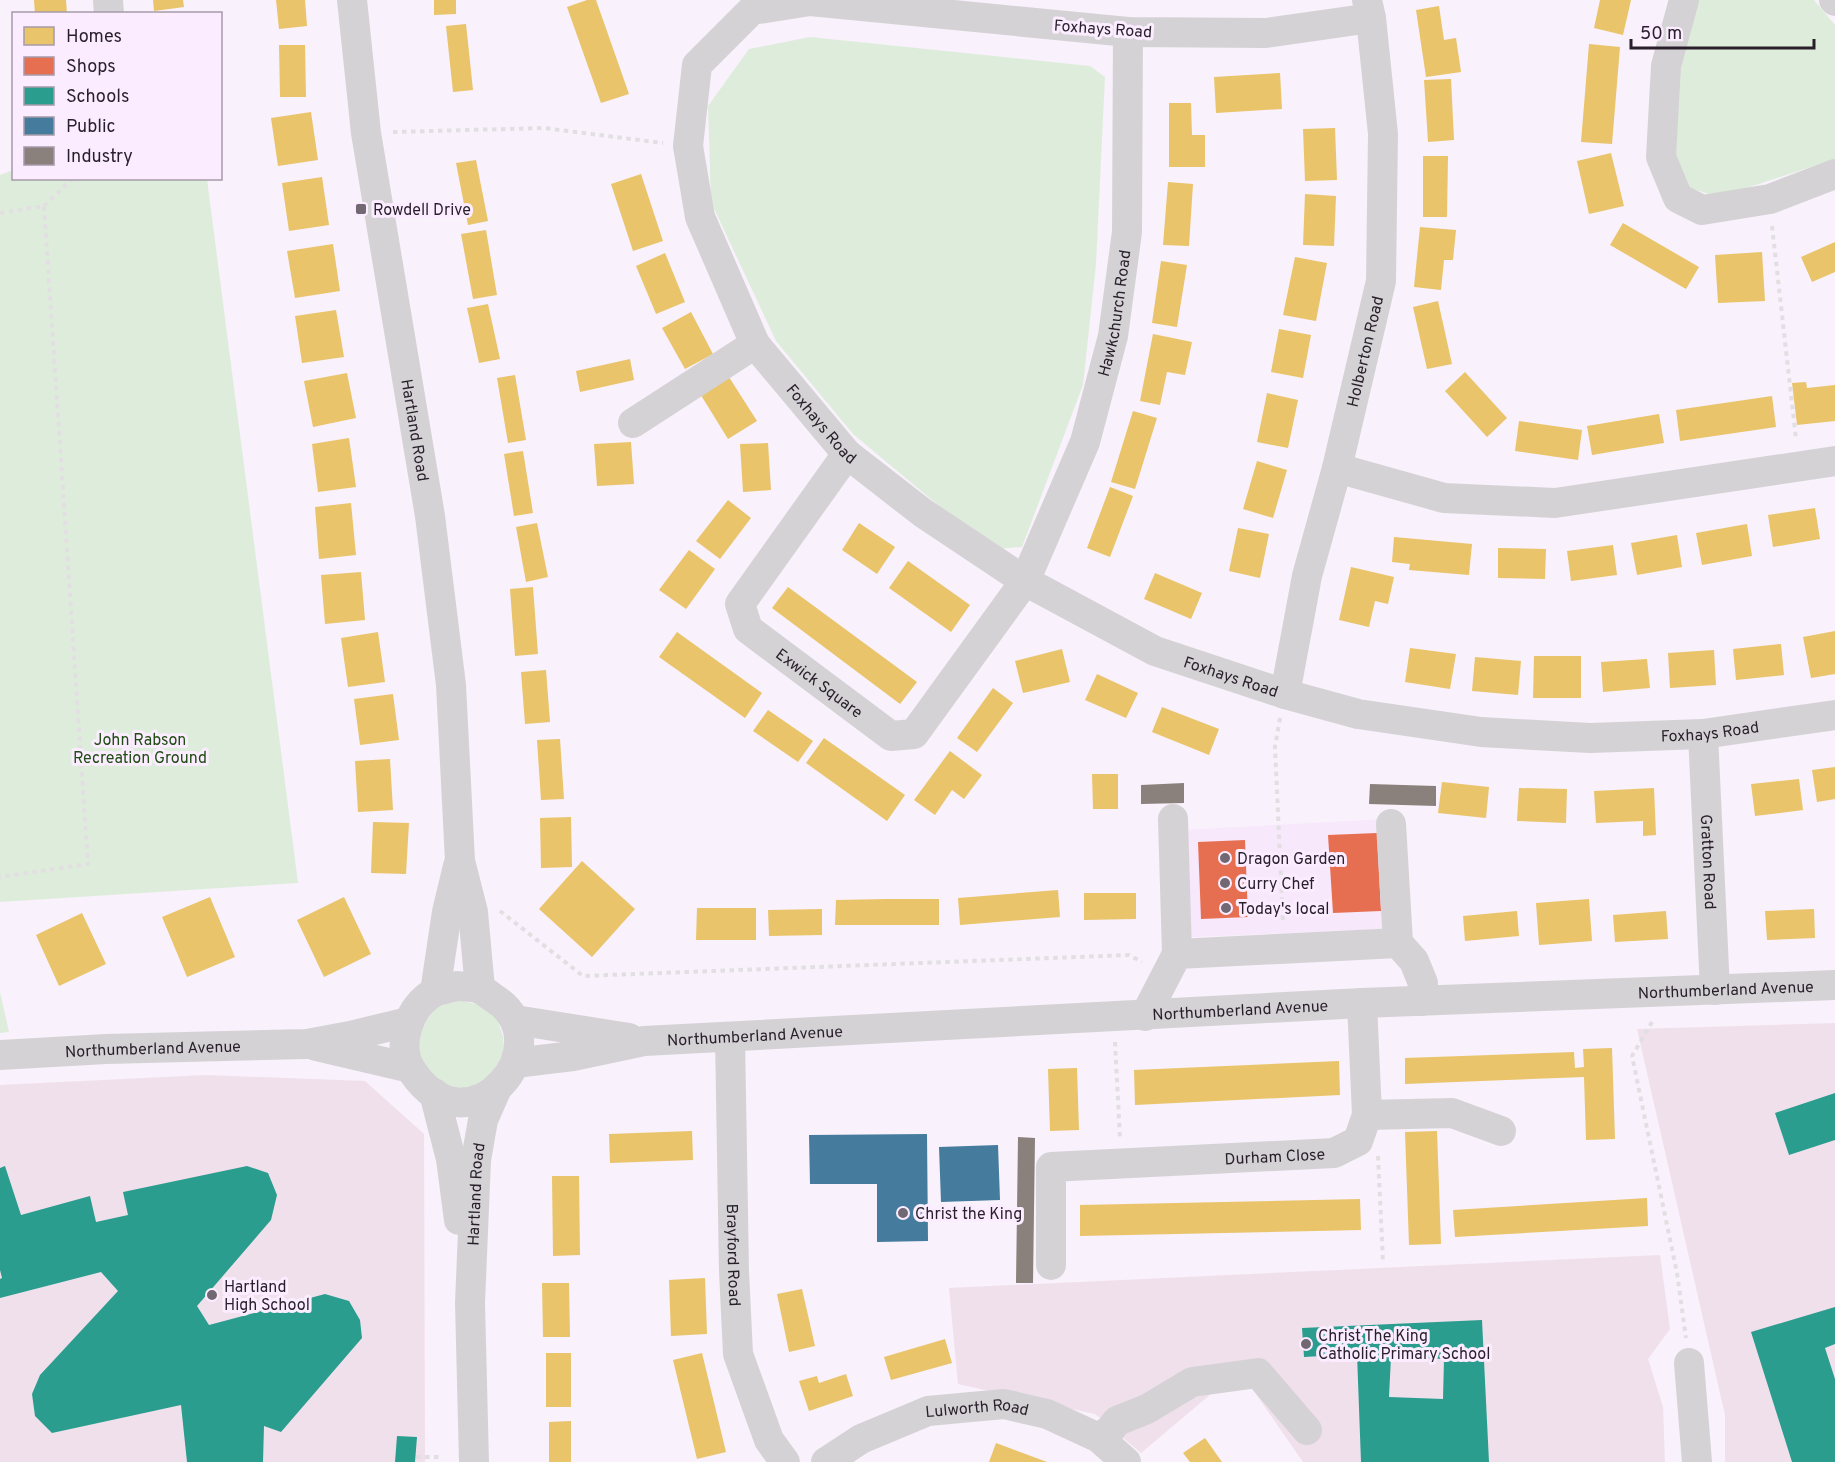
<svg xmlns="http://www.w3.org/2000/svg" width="1835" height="1462" viewBox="0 0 1835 1462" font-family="Overpass,sans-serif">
  <rect width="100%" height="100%" fill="#f9f1fb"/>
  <path fill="#f7e8fc" d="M1405,818L1411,928L1168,938L1165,831Z"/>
  <path fill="#f0e0eb" d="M1835,1023V1462H1725V1415L1637,1029Z
    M206,1075L365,1081L424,1134L425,1462H0V1085Z
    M1660,1255L1670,1329L1648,1359L1663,1407L1665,1462H1303L1249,1384L1224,1383L1141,1453L1095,1414L958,1384L949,1288Z"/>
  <path fill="#deeddb" d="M1698,0H1814L1835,25V159L1719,197L1689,188L1674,150L1677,62Z
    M810,37L1090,66L1105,77L1096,264L1083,385L1022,547L996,549L963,526L853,434L776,341L711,202L708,106L749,49Z
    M13,170L14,178L207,179L298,883L0,902V175Z
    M0,992L9,1032L0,1033Z
    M463,1001L476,1004L489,1011L498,1022L503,1036L504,1050L492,1075L467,1089L440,1084L420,1063L417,1035L434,1009L448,1003Z"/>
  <path fill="#e9c46a" d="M34,0H66L67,14H35Z
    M153,0H183L184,7L154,11Z
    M276,0H305L307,26L279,29Z
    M434,0H456V14L434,15Z
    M587,0H596L629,94L601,103L567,7Z
    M1600,0H1631L1623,35L1594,28Z
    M1439,6L1444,40L1456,38L1461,72L1426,77L1416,10Z
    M466,24L473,90L453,92L446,26Z
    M1589,44L1620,47L1612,144L1581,142Z
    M279,45H305L306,97H280Z
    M1280,73L1282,109L1216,113L1214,77Z
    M1451,79L1454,140L1428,142L1424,80Z
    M1169,103H1191L1192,135H1205V167H1169Z
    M311,112L318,160L278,166L271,118Z
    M1335,128L1337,180L1305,181L1303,129Z
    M1611,153L1624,206L1589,214L1577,161Z
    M1423,156H1448L1447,217H1423Z
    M476,160L488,221L468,225L456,163Z
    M641,174L663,241L633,251L611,184Z
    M322,177L329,225L289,231L282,183Z
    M1168,182L1193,184L1189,246L1163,245Z
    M1305,194L1336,196L1334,246L1303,245Z
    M1623,223L1699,267L1686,289L1610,245Z
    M1420,227L1456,230L1453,260H1444L1441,290L1414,287Z
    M486,230L497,295L473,299L461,234Z
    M1835,242V272L1812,282L1801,257Z
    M333,244L340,291L295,298L287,251Z
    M1762,252L1765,301L1718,303L1715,255Z
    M665,253L685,302L656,314L636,266Z
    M1295,257L1327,263L1316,321L1283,315Z
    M1161,261L1187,265L1177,327L1152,323Z
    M1438,301L1452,364L1427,369L1413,307Z
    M488,304L500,359L479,363L467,308Z
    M336,310L344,357L302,363L295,316Z
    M691,312L713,354L685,369L662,328Z
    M1279,329L1311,335L1303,378L1271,372Z
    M1153,334L1192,342L1185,375L1167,372L1160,405L1140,401Z
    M630,359L634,380L580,392L576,371Z
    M1465,372L1507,418L1487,437L1445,391Z
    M347,373L356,418L313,427L304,381Z
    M727,374L757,421L728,439L699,392Z
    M515,375L526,440L508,443L497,378Z
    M1806,382L1807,388L1835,385V421L1797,425L1792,383Z
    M1267,393L1298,400L1288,448L1257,442Z
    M1772,396L1776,427L1680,441L1676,410Z
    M1133,411L1157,418L1135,489L1111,482Z
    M1659,414L1664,443L1592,455L1587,426Z
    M1519,421L1582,430L1578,460L1515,451Z
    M349,438L356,487L318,492L312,444Z
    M631,442L634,484L597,486L594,444Z
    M768,443L771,490L743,492L740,444Z
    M523,451L533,513L514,516L504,454Z
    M1257,461L1287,470L1273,518L1243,509Z
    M1110,487L1133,496L1110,557L1087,548Z
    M728,500L751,518L720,559L696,541Z
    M351,503L356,555L319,559L315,507Z
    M1815,508L1820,539L1773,547L1768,515Z
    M537,523L548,577L526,582L516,527Z
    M859,523L895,547L877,574L842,550Z
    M1747,524L1752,556L1702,565L1696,533Z
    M1238,528L1269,534L1260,578L1229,571Z
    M1677,535L1682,567L1637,575L1631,543Z
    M1394,537L1472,544L1469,575L1409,570L1410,564L1392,562Z
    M1613,545L1617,575L1571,581L1567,551Z
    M1498,548L1546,549L1545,579L1498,578Z
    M689,550L715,569L686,609L659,590Z
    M908,561L970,605L951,632L889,588Z
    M1351,567L1394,577L1388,604L1375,601L1369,627L1339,620Z
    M361,572L365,620L325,624L321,575Z
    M1155,573L1202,593L1191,619L1144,599Z
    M533,587L538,654L515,656L510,589Z
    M788,587L917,682L900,704L772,608Z
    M1835,631V674L1811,678L1803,637Z
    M378,632L385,682L348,687L341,638Z
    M677,632L762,693L745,718L659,657Z
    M1781,644L1784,675L1736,680L1733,649Z
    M1410,648L1456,654L1450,689L1405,682Z
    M1062,649L1070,682L1023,693L1015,661Z
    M1714,650L1716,685L1670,688L1668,653Z
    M1534,656H1581V698H1533Z
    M1475,657L1521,661L1518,695L1472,691Z
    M1647,659L1650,688L1603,692L1601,662Z
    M546,670L550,722L525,724L521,672Z
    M1097,674L1138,693L1126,718L1085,700Z
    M993,688L1013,703L977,752L957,738Z
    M393,694L399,740L360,745L354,699Z
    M1162,707L1219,729L1209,755L1152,732Z
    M768,710L813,741L798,762L753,731Z
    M824,738L905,795L887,821L806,763Z
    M560,739L564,799L541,800L537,740Z
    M950,751L982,775L964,799L952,790L935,815L914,800Z
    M390,759L393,810L358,812L355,761Z
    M1835,767V799L1817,802L1812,770Z
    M1092,774H1118V809H1093Z
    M1799,779L1803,810L1755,816L1751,784Z
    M1442,782L1489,787L1486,818L1438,813Z
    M1519,788L1567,789L1566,823L1517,821Z
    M1654,788L1656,835L1643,836V821L1596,823L1594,791Z
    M571,817L572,867L541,868L540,818Z
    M373,822L409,823L406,874L371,873Z
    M582,861L635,909L592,957L539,909Z
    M1058,890L1060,917L960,925L958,898Z
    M1084,893H1136V919L1084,920Z
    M210,897L235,957L187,977L162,917Z
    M344,897L371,954L324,977L297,920Z
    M887,899H939V925H835L836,900Z
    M1589,899L1592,941L1539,945L1536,903Z
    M697,908H756V940H696Z
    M822,909V935L769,936L768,910Z
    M1814,909L1815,938L1767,940L1765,911Z
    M1517,911L1519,936L1465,941L1463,916Z
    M1666,911L1668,939L1615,942L1613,915Z
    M82,913L106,964L59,986L36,935Z
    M1612,1048L1615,1139L1586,1140L1584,1077L1405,1084V1058L1574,1052L1575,1068L1584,1067L1583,1049Z
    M1339,1061L1340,1095L1135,1105L1134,1070Z
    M1077,1068L1079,1130L1050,1131L1048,1069Z
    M692,1131L693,1160L610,1163L609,1134Z
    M1437,1131L1441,1244L1409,1245L1405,1132Z
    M552,1176H579L580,1255L553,1256Z
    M1647,1198L1648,1226L1455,1237L1453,1210Z
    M1360,1199L1361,1230L1080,1236V1205Z
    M705,1278L707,1334L671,1336L669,1280Z
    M542,1283H569L570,1337H543Z
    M802,1289L815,1346L789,1352L777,1294Z
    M945,1339L952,1363L891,1380L884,1357Z
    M546,1353H571V1407H546Z
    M702,1353L726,1452L697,1459L673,1360Z
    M846,1374L853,1396L809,1411L799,1381L817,1376L819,1383Z
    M571,1421V1462H549V1422Z
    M1205,1438L1222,1462H1190L1183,1453Z
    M996,1443L1047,1462H989Z"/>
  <path fill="#e76f51" d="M1377,833L1381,911L1333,913L1328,835Z
    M1245,840L1248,917L1201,919L1198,842Z"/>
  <path fill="#2a9d8f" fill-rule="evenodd" d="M1835,1093V1140L1789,1155L1775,1113Z
    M5,1166L21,1215L90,1196L96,1222L128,1215L123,1192L247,1166L268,1173L277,1195L271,1220L197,1306L209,1325L325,1294L349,1301L360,1320L362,1338L281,1432L264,1426L263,1462H187L181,1405L52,1433L35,1416L32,1394L40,1375L118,1291L101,1272L0,1298V1279L2,1278L0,1270V1168Z
    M1835,1307V1344L1825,1348L1835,1379V1462H1792L1751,1332Z
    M1482,1320L1489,1462H1361L1357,1354L1304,1357L1302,1328ZM1391,1357L1444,1359L1443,1399L1389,1397Z
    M397,1436L417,1437L415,1462H395Z"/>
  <path fill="#457b9d" d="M927,1134L928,1241L877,1242V1184H810L809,1135Z
    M998,1145L1000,1200L941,1202L939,1147Z"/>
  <path fill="#8a817c" d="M1184,783V803L1141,804V785Z
    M1370,784L1436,786V806L1369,804Z
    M1018,1137L1035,1138L1033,1283H1016Z"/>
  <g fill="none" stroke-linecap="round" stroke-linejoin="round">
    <path stroke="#e2dfe2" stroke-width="4" stroke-dasharray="4.5 4.5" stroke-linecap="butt" d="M393,132L544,128L663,143
      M44,206L73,178
      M0,213L44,206L88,864L0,877
      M1772,226L1796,439
      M1280,718L1275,747L1283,923
      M500,911L583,976L1129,955L1142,962
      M1652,1022L1632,1056L1677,1273L1686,1338
      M1115,1042L1120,1139
      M1378,1156L1383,1262
      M416,1457H443"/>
    <g stroke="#d5d2d6" stroke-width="30">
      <path d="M108,0L109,14"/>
      <path id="s1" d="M352,0L366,133L430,516L451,685L460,861L473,912L480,989"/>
      <path d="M1684,0L1666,66L1661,157L1678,198L1702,210L1770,199L1835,174"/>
      <path d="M1834,0L1835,1"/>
      <path id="s2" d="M1371,18L1266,33L1128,32L810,1L752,10L697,65L688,146L700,217L755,344L847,454L923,513L1025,581L1155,651L1285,694L1358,714L1481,732L1590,738L1703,734L1835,715"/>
      <path d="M633,423L755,344"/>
      <path id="s3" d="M847,454L740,604L748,629L891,736L914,734L1025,581L1085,442L1113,336L1127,232L1128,32"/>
      <path d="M1337,468L1444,498L1555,503L1835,461"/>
      <path id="s4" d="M1285,694L1307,576L1337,468L1381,281L1383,134L1371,18L1367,0"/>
      <path id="s5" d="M1703,734L1715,990"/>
      <path d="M1173,819L1177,954"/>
      <path d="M1391,824L1398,943L1414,961L1423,983L1421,1001"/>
      <path d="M457,986C464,987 473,986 480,989C485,991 490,996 495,999C564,1044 469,1157 412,1071C395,1046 409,1005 435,992C442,989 450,988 457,986Z"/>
      <path d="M435,992L447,912L458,866"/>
      <path d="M1145,1016L1177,954L1398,943"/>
      <path d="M515,1020L629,1038"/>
      <path id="s6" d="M730,1037L734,1271L738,1354L769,1440L785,1462"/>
      <path d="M316,1046L410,1068"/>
      <path id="s7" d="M0,1055L106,1049L307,1044L350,1036L408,1022"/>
      <path id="s8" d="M515,1063L573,1056L644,1041L1362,1003L1835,985"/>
      <path d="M434,1093L451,1159L459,1220"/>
      <path d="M1367,1115L1452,1113L1501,1131"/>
      <path id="s9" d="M1051,1265V1167L1334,1153L1358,1141L1367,1115L1362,1003"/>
      <path d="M1689,1363L1697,1462"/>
      <path d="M1099,1438L1110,1430L1117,1421L1147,1409L1192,1382L1258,1373L1307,1430"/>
      <path id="s10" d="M474,1462L470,1303L476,1160L483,1120L497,1088"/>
      <path id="s11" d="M826,1462L861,1439L928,1411L1004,1404L1047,1414L1099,1438L1126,1462"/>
    </g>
  </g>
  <g fill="#716873" stroke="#fbedff" stroke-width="2">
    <rect x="355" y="203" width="12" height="12" rx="3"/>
    <circle cx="1225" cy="858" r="6"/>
    <circle cx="1225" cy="883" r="6"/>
    <circle cx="1226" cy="908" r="6"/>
    <circle cx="903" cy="1213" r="6"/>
    <circle cx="212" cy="1295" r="6"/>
    <circle cx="1306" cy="1344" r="6"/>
  </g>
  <g text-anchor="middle" stroke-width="6" stroke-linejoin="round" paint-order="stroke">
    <g font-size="16" fill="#281f2a" stroke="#fbedff">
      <text transform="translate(1103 28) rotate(4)" y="6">Foxhays Road</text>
      <text dy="6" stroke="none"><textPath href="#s3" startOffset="885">Hawkchurch Road</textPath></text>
      <text dy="6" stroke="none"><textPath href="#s4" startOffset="352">Holberton Road</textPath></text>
      <text dy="6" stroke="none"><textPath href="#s2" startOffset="1096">Foxhays Road</textPath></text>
      <text dy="6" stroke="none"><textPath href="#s1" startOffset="435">Hartland Road</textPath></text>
      <text dy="6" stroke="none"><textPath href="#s2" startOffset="1582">Foxhays Road</textPath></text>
      <text dy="6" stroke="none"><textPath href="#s3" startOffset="300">Exwick Square</textPath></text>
      <text dy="6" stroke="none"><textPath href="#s2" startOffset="2068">Foxhays Road</textPath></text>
      <text dy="6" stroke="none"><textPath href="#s5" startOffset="128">Gratton Road</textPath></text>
      <text dy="6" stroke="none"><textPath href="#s8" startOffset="1214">Northumberland Avenue</textPath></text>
      <text dy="6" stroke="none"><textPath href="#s8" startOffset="728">Northumberland Avenue</textPath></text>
      <text dy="6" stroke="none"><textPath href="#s8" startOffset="242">Northumberland Avenue</textPath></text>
      <text dy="6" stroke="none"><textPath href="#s7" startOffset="153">Northumberland Avenue</textPath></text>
      <text dy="6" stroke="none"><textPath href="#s9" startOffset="322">Durham Close</textPath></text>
      <text dy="6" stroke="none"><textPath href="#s10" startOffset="268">Hartland Road</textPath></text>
      <text dy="6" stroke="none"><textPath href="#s6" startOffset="218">Brayford Road</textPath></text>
      <text dy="6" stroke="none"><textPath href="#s11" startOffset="164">Lulworth Road</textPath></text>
    </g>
    <g font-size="16" fill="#281f2a" stroke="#fbedff" text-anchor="start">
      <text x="373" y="215">Rowdell Drive</text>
      <text x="1237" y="864">Dragon Garden</text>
      <text x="1237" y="889">Curry Chef</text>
      <text x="1238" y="914">Today's local</text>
      <text x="915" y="1219">Christ the King</text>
      <text x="224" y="1292">Hartland<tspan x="224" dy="18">High School</tspan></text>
      <text x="1318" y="1341">Christ The King<tspan x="1318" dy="18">Catholic Primary School</tspan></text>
    </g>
    <g font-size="16" fill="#1f4c13" stroke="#fbedff">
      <text x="140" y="745">John Rabson<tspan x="140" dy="18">Recreation Ground</tspan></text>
    </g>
  </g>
  <rect x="12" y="12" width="210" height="168" fill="#fbedff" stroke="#a79baa" stroke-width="1.5"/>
  <rect x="24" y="27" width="30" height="18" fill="#e9c46a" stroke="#a79baa" stroke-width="1.5"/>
  <text x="66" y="42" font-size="18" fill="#281f2a">Homes</text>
  <rect x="24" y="57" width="30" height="18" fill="#e76f51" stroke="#a79baa" stroke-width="1.5"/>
  <text x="66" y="72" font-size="18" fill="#281f2a">Shops</text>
  <rect x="24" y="87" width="30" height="18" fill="#2a9d8f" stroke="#a79baa" stroke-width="1.5"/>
  <text x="66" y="102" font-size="18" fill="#281f2a">Schools</text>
  <rect x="24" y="117" width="30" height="18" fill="#457b9d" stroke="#a79baa" stroke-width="1.5"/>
  <text x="66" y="132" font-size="18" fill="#281f2a">Public</text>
  <rect x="24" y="147" width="30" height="18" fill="#8a817c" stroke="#a79baa" stroke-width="1.5"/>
  <text x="66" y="162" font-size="18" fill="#281f2a">Industry</text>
  <path d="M1631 39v9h183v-9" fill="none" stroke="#281f2a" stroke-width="3"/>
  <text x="1640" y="39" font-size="18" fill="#281f2a" stroke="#fbedff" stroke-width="4.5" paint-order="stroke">50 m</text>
</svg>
